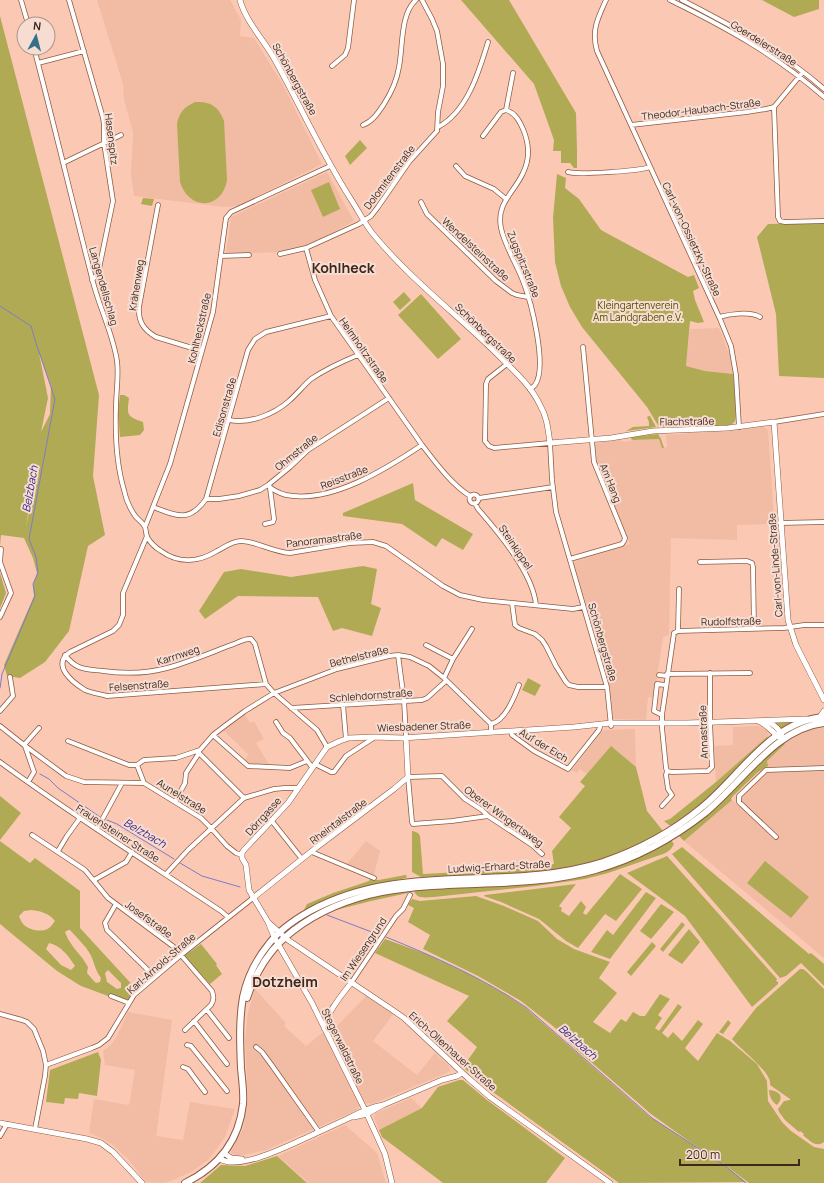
<svg xmlns="http://www.w3.org/2000/svg" width="824" height="1183" viewBox="0 0 824 1183" font-family="Manrope,sans-serif">
  <rect width="100%" height="100%" fill="#fbc9b3"/>
  <path fill="#f2bba3" d="M97,0H230L241,20L240,36L254,38L283,85L322,164L238,206L225,207L134,196L131,175L133,132L124,99L123,84Z
    M327,172L354,221L330,234L302,247L279,252L226,254L231,217Z
    M719,328L730,356L733,374L705,371L686,366L690,329Z
    M760,427H764L768,430L774,518L776,519V524L737,525V540L671,538L669,635L663,637L654,698L648,697L646,720L613,719L610,687L574,563L576,561L630,544L598,467L595,446L596,443L618,440L625,442L633,440L659,439L662,448L667,447L666,435L721,431L722,432Z
    M244,713L250,723L254,721L264,739L256,743L270,766L248,765L244,761L249,755L223,730Z
    M758,726L767,730L769,734L768,736L716,782L714,746L733,745V727Z
    M824,728V958L684,841L732,800L738,805L742,801L741,799L743,793L766,772L768,771L767,761L787,742L808,730Z
    M635,729L636,767L611,746L587,774L579,769L577,773L572,770L603,730Z
    M366,841L380,851L374,874H367L346,865Z
    M255,989L285,1022V1027L306,1046L322,1033L331,1032L367,995L394,1013L373,1041L417,1075L435,1053L449,1066L450,1070L449,1072L372,1104L368,1103L358,1107L357,1110L266,1150L239,1156H234L231,1152L243,1129L248,1099L245,1041L248,1012Z
    M128,1012L172,1020L156,1136L183,1140L190,1102L235,1109L225,1137L216,1150L208,1160L191,1172L171,1181L163,1183L146,1182L128,1159L113,1145L103,1139L89,1133L94,1099L129,1105L135,1070L105,1065L103,1051L111,1045L117,1036Z
    M411,1098L422,1108L379,1130L374,1117L376,1113Z
    M345,1125L377,1153L386,1183H309L278,1156Z"/>
  <path fill="#b0aa55" fill-rule="evenodd" d="M461,0H509L576,113L577,150V168H574L570,163H561V151H553L554,140L534,84Z
    M762,0H819V9L794,17Z
    M0,16L99,395L93,476L105,535L88,546L69,631L45,662L20,678L7,676L4,665L34,596L33,585L37,573L33,558L24,538L1,535L0,546ZM39,353L51,386L50,414L41,432L48,398ZM37,456L31,503L26,527Z
    M195,102C211,101 219,107 224,121L227,180C222,210 189,211 180,182L177,124C179,113 184,107 195,102Z
    M360,140L367,148L350,165L345,156Z
    M557,174L566,178L565,188L579,199L601,230L688,277L694,275L699,288L693,291L695,300L704,322L698,323L690,321L686,366L705,371L733,374C734,382 737,415 735,421C734,423 732,424 730,425L692,427L691,425L669,422V424L673,426L659,427L647,407L582,327L570,307L561,286L555,262L553,218Z
    M329,182L340,209L323,217L311,190Z
    M143,198L154,199L152,206L141,204Z
    M824,223V378L779,376L776,314L757,237L768,224Z
    M404,292L411,300L400,310L393,302Z
    M421,294L461,339L438,359L398,315Z
    M120,395H124L129,398C127,415 126,416 143,422L144,430L140,435L120,437L118,414Z
    M649,416H650L656,427L626,431L633,427L649,426V422L647,417Z
    M658,434L661,439L664,448H662L659,439L633,440L631,439L632,437Z
    M413,483L415,500L473,534L463,550L442,538L436,547L402,524L343,516V513Z
    M363,566L377,569L371,604L381,608L372,636L342,628L333,631L318,597L238,596L205,619L199,611L224,572L241,569L291,577Z
    M0,573L6,593L0,608Z
    M528,678L541,685L535,696L522,690Z
    M799,720L781,730L773,722Z
    M768,736L766,741L715,793L693,811L672,825H669L664,821L670,819L716,782Z
    M784,743L785,744L767,761L768,766L758,772L733,796L731,799L732,800L684,841L678,835C695,823 712,811 727,797C744,781 760,762 778,747H779Z
    M611,746L636,767L647,811L663,831C648,839 633,848 616,854C554,877 487,874 421,877L412,872V831H413L418,833L420,836L423,874L518,869L554,864L552,851L571,828L559,817L585,786L580,782Z
    M0,796L21,813L0,840Z
    M671,840L674,844C671,850 668,852 663,854L608,873L585,879L536,886L434,897C426,897 416,900 414,890L428,888C480,886 534,887 586,875C615,869 645,856 671,840Z
    M0,841L30,863L35,858L80,891V928L137,990L132,994L127,1003L81,986L57,971L0,924ZM31,910C40,911 49,913 55,921C53,923 51,927 49,928C42,933 30,930 24,925C22,923 20,919 19,916L24,911ZM68,930H70C78,939 88,948 92,958C95,966 96,971 101,978L100,982L96,983L93,980L87,973L88,967L83,959L74,948L68,939L65,932ZM49,943C62,946 68,956 75,966L71,970L61,965L46,949ZM108,970L121,983V988L117,989L107,982L105,973Z
    M682,847L809,954L811,953L824,964V986L801,963L786,976L780,978L672,854Z
    M667,856L777,979L776,981L778,982V984L752,1007L685,916L627,873Z
    M765,861L809,897L791,918L747,883Z
    M620,874L642,889L616,921L605,914L578,948L566,941L539,919L501,902L484,896L485,895L576,884L559,906L562,908L561,911L569,916L581,901L586,907L583,913L586,915Z
    M405,875L407,876L406,878L382,883L344,892L304,910L307,904L333,893L369,881L370,879L379,880Z
    M409,890L408,893L371,901L328,912L362,898Z
    M646,892L656,898L610,959L591,952L607,930L613,935Z
    M476,896L504,906L538,921L557,939L574,949L610,962L599,978L617,993L593,1022L610,1033L621,1019L626,1022L633,1012L640,1016H645L660,994L670,999L658,1015L662,1018L655,1028L659,1031L678,1004L682,1007L662,1033L668,1038L673,1032L682,1041L698,1020L703,1024L685,1048L698,1061L717,1033L730,1041L757,1064L767,1081L768,1101L782,1122L791,1131L814,1147L824,1149V1183H749L725,1165L690,1142L651,1114L568,1042V1038L521,1001L478,976L423,949L430,935L408,922L414,908L408,905L412,899L420,901Z
    M661,904L674,912L651,939L640,931Z
    M682,922L685,925L663,952L660,949Z
    M689,929L700,942L682,964L668,955Z
    M385,939L429,955L467,973L505,994L526,1008L650,1117L724,1165L746,1182L619,1183L486,1087L463,1067L477,1047L447,1021L469,996L375,953Z
    M652,942L656,946L631,976L627,972Z
    M201,944L217,964L216,965L222,974L210,984L184,956Z
    M800,969H803L806,971L824,989V1142C816,1148 810,1141 803,1135L804,1134L800,1131L799,1132L785,1120L779,1112L778,1109L784,1101L790,1100V1099L770,1085C773,1073 740,1049 732,1039L756,1008Z
    M728,1020L731,1023L723,1034L719,1032Z
    M98,1052L101,1060L97,1096L79,1093L78,1099L65,1098L64,1104L46,1102L50,1070Z
    M459,1080H463L487,1100L565,1158L546,1183H443L382,1137L379,1130L422,1108L438,1087Z
    M769,1090C779,1091 785,1096 777,1105C772,1102 769,1096 769,1090Z
    M277,1156L307,1183H200L221,1165L245,1166Z"/>
  <g fill="none" stroke-linecap="round" stroke-linejoin="round">
    <path stroke="#7f7bc8" stroke-width="1" d="M0,306L31,326L36,343L55,399L29,539L36,557L38,573L33,584L35,596L2,674L0,688
      M40,774L49,779L58,788L100,817
      M107,820L117,824L174,859
      M180,863L202,876L240,887
      M327,915L377,934
      M386,937C435,957 483,978 527,1008L652,1118L724,1165L746,1183"/>
    <g stroke="#905a41" stroke-width="5.5">
      <path id="minor" d="M21,0L28,24
        M69,0L103,118L104,125V143L113,201L99,269L96,276L92,280
        M422,0L432,19L437,31L443,64V86L438,112L437,131L409,162L378,207L371,216L359,224L306,248L315,280L331,316L422,445C436,463 451,484 470,496
        M606,0C598,18 591,30 597,51L720,319L731,346L736,375L739,427
        M670,0C727,28 776,55 824,97
        M682,0C732,26 781,51 824,89
        M34,48C54,124 72,201 92,278C98,305 113,333 117,361C119,376 116,391 116,407C115,434 116,463 124,490C126,500 130,509 136,517C139,520 143,523 145,527C146,530 146,534 147,537C150,542 156,548 161,551C179,564 199,562 217,551C225,547 232,541 241,541C255,541 273,552 290,553L350,543L373,542L386,546L443,586L460,595L483,600L573,609L583,607
        M38,63L84,51
        M332,66L345,55L348,48L354,0
        M774,107L778,217L780,221L785,222L824,221
        M506,110C515,113 519,120 523,129C529,143 530,159 523,173C514,193 496,203 501,228C504,244 517,265 523,281C531,301 548,367 535,385C534,386 531,389 530,389
        M363,125C373,121 378,113 384,104C391,93 397,80 399,67C403,47 400,14 416,0
        M631,125L747,112L766,109L774,107L803,72
        M438,127C467,112 479,72 488,42
        M483,136L501,112L506,110L513,73
        M63,163L121,135
        M456,166L465,176L494,189L506,199
        M568,172C579,175 639,171 650,167
        M421,202L427,214L496,281L512,293L517,295L528,297
        M158,205L139,307C138,322 144,330 156,337L202,351
        M280,254L306,248
        M221,256L249,255
        M719,317C730,314 750,311 760,317
        M507,364L488,379L486,384L485,441L489,446L494,448L550,443L552,480L556,512L607,687L611,726
        M229,420C249,424 273,415 289,401C297,394 303,386 311,379C326,369 341,362 358,355
        M774,422L824,414
        M268,485C273,491 279,493 286,495C331,504 386,469 422,445
        M469.5 499a4.5 4.5 0 1 1 9 0a4.5 4.5 0 1 1-9 0Z
        M479,498L553,487
        M206,499H219L239,496L260,490L268,485L290,467L308,450L389,398
        M475,503L478,509C498,532 533,573 536,605
        M153,507C177,516 189,523 206,499L248,350L255,339L266,332L331,316
        M780,523L824,522
        M265,524L273,522L274,519L270,488
        M145,527L170,464L213,312L226,218L231,212L330,166
        M147,536L123,593V615L119,625L113,631L70,652C51,665 72,682 85,690C92,693 100,694 107,696L266,684
        M570,559L622,544L624,541L625,538L594,462L583,347
        M700,562L747,561L752,563L753,567L754,629
        M512,603L515,625L519,628L535,634L542,640L546,646L556,666L566,682L569,685L578,687H607
        M0,617L11,593L0,562L1,549
        M678,631L679,589
        M426,645L453,659L472,629
        M65,655C76,670 85,669 103,671C125,674 145,674 167,668C189,662 210,653 231,645C238,643 244,638 251,639L255,644L266,684L274,693L317,730L327,747
        M398,655L404,700L406,737
        M667,674L750,673
        M659,675L667,676
        M444,678L453,659
        M343,705L346,739
        M291,708L422,700L427,698L446,681
        M0,711L13,696L10,677
        M662,715L654,711L657,684L665,685
        M276,722L283,733L290,738L312,767
        M491,724C505,721 514,698 519,685
        M0,726L24,745L66,776L84,782L144,783L201,818L211,828L227,846L236,853L242,855
        M511,731L512,735L534,751L568,769L599,730L600,727
        M213,735L248,766L290,768L307,761
        M68,741L129,765H137
        M24,745L39,728
        M25,746L34,772L28,782
        M197,751L244,798
        M0,762C72,815 147,862 221,911L228,917
        M315,764L331,772H334L346,756L372,739L374,737
        M137,765L144,760L176,758L200,750L213,735L226,725L245,711L274,693L337,669L389,656L398,655L410,657L429,666L444,678L491,724V732
        M137,765L144,783
        M667,771L672,772L708,771L712,767L710,722V673
        M175,802L185,783L186,773L199,753
        M662,806L672,795L668,789L666,775L667,771L666,768L662,728V715L674,633L678,631L784,628L804,625H824
        M488,816L452,821L413,824L412,822L408,777L442,776L465,799L482,810L488,816L532,845L542,854
        M271,820L302,859
        M97,829L122,783
        M32,835L85,870L108,898L174,947L212,991C214,997 214,1000 211,1005L185,1030
        M776,837L739,802V796L766,770L824,768
        M58,851L67,836L80,818
        M312,851L314,853L374,878
        M166,874L188,850L244,798L274,789L285,788H298
        M94,880L126,862L132,852
        M116,904L105,923L107,930L155,977
        M351,983L396,916L403,909L410,895
        M111,996L129,1003
        M207,1010L229,1038
        M0,1014L22,1020L27,1022L34,1029L43,1051L46,1065L45,1076L35,1129
        M194,1021L227,1064
        M187,1045L191,1046L227,1091
        M256,1047L262,1052L273,1067L319,1132
        M46,1065L92,1048L99,1045L108,1038L134,995L181,955L253,898
        M183,1067L188,1069L205,1092
        M0,1136L7,1124"/>
    </g>
    <g stroke="#905a41" stroke-width="6">
      <path id="tertiary" d="M240,0C246,22 264,40 275,60C301,107 323,156 352,201C359,212 365,224 373,234C409,278 455,313 495,352C511,368 530,384 540,405C547,417 548,429 550,443L611,438L653,431L728,428L774,422L788,620L796,645L824,700
        M819,718L824,711
        M758,721C770,726 771,732 780,738
        M767,721C773,724 780,729 782,736
        M253,898L317,847L394,789L408,777L406,737
        M269,923L288,940L394,1011L404,1018L468,1078L490,1097L610,1183
        M324,1028C328,1011 341,996 351,983
        M354,1117L367,1114L383,1105L442,1080L457,1076L462,1073
        M0,1123L87,1139L101,1143L113,1152L142,1183
        M224,1153L231,1158L242,1159
        M220,1159C240,1171 290,1145 310,1136C323,1130 336,1124 349,1118C360,1112 371,1107 383,1105
        M392,1183L385,1154L365,1110L312,1003L274,937L268,922L249,890L246,865L242,858V853L244,850L288,803L327,747L340,741L349,738L374,737L402,738L574,727L611,723H687L807,719"/>
    </g>
    <g stroke="#905a41" stroke-width="8">
      <path id="secondary" d="M247,998C256,971 271,947 294,930C384,862 494,899 595,870C635,859 672,839 705,813C742,783 775,728 824,723
        M185,1183C218,1167 239,1141 243,1104C244,1092 242,1080 241,1068C240,1045 239,1020 243,997C247,978 256,960 268,945C279,930 294,920 310,911C404,860 505,893 603,862C638,850 672,832 701,808C739,778 770,721 824,717"/>
    </g>
    <use href="#minor" stroke="#fff" stroke-width="4"/>
    <use href="#tertiary" stroke="#fff" stroke-width="5"/>
    <use href="#secondary" stroke="#fff" stroke-width="6"/>
  </g>
  <g text-anchor="middle" stroke-width="4" stroke-linejoin="round" paint-order="stroke">
    <g font-size="10" fill="#3f271c" stroke="#f6dcd1">
      <text transform="translate(764 43) rotate(32)" y="4">Goerdelerstraße</text>
      <text transform="translate(295 79) rotate(61)" y="4">Schönbergstraße</text>
      <text transform="translate(701 109) rotate(-7)" y="4">Theodor-Haubach-Straße</text>
      <text transform="translate(112 139) rotate(83)" y="4">Hasenspitz</text>
      <text transform="translate(389 177) rotate(-53)" y="4">Dolomitenstraße</text>
      <text transform="translate(692 239) rotate(65)" y="4">Carl-von-Ossietzky-Straße</text>
      <text transform="translate(476 249) rotate(43)" y="4">Wendelsteinstraße</text>
      <text transform="translate(524 264) rotate(68)" y="4">Zugspitzstraße</text>
      <text transform="translate(136 285) rotate(-81)" y="4">Krähenweg</text>
      <text transform="translate(104 286) rotate(74)" y="4">Langendellschlag</text>
      <text transform="translate(199 328) rotate(-77)" y="4">Kohlheckstraße</text>
      <text transform="translate(486 333) rotate(44)" y="4">Schönbergstraße</text>
      <text transform="translate(364 350) rotate(55)" y="4">Helmholtzstraße</text>
      <text transform="translate(224 407) rotate(-74)" y="4">Edisonstraße</text>
      <text transform="translate(687 421) rotate(-1)" y="4">Flachstraße</text>
      <text transform="translate(296 452) rotate(-39)" y="4">Ohmstraße</text>
      <text transform="translate(344 477) rotate(-21)" y="4">Reisstraße</text>
      <text transform="translate(611 483) rotate(68)" y="4">Am Hang</text>
      <text transform="translate(324 539) rotate(-7)" y="4">Panoramastraße</text>
      <text transform="translate(516 547) rotate(56)" y="4">Steinkippel</text>
      <text transform="translate(775 565) rotate(-94)" y="4">Carl-von-Linde-Straße</text>
      <text transform="translate(731 621) rotate(-1)" y="4">Rudolfstraße</text>
      <text transform="translate(603 642) rotate(74)" y="4">Schönbergstraße</text>
      <text transform="translate(178 655) rotate(-18)" y="4">Karrnweg</text>
      <text transform="translate(359 656) rotate(-14)" y="4">Bethelstraße</text>
      <text transform="translate(139 685) rotate(-4)" y="4">Felsenstraße</text>
      <text transform="translate(371 695) rotate(-4)" y="4">Schlehdornstraße</text>
      <text transform="translate(424 726) rotate(-2)" y="4">Wiesbadener Straße</text>
      <text transform="translate(703 732) rotate(-92)" y="4">Annastraße</text>
      <text transform="translate(544 745) rotate(31)" y="4">Auf der Eich</text>
      <text transform="translate(182 796) rotate(32)" y="4">Aunelstraße</text>
      <text transform="translate(263 816) rotate(-48)" y="4">Dörrgasse</text>
      <text transform="translate(504 816) rotate(36)" y="4">Oberer Wingertsweg</text>
      <text transform="translate(338 821) rotate(-37)" y="4">Rheintalstraße</text>
      <text transform="translate(118 833) rotate(33)" y="4">Frauensteiner Straße</text>
      <text transform="translate(499 866) rotate(-3)" y="4">Ludwig-Erhard-Straße</text>
      <text transform="translate(149 919) rotate(36)" y="4">Josefstraße</text>
      <text transform="translate(363 949) rotate(-56)" y="4">Im Wiesengrund</text>
      <text transform="translate(161 963) rotate(-41)" y="4">Karl-Arnold-Straße</text>
      <text transform="translate(343 1046) rotate(64)" y="4">Stegerwaldstraße</text>
      <text transform="translate(453 1051) rotate(42)" y="4">Erich-Ollenhauer-Straße</text>
    </g>
    <g font-size="10" fill="#534d01" stroke="#f6dcd1">
      <text x="638" y="309">Kleingartenverein<tspan x="638" dy="12">Am Landgraben e.V.</tspan></text>
    </g>
    <g font-size="11" font-style="italic" fill="#3d2c88" stroke="#f6dcd1">
      <text transform="translate(30 489) rotate(-80)" y="4">Belzbach</text>
      <text transform="translate(145 833) rotate(30)" y="4">Belzbach</text>
      <text transform="translate(578 1042) rotate(41)" y="4">Belzbach</text>
    </g>
    <g font-size="14" font-weight="bold" fill="#3f271c" stroke="#f6dcd1">
      <text x="343" y="273">Kohlheck</text>
      <text x="285" y="987">Dotzheim</text>
    </g>
  </g>
  <g transform="translate(36 36) rotate(7)"><circle r="19" fill="#f6dcd1" stroke="#ad9489"/>
  <path d="M0-3L7 15L0 10L-7 15Z" fill="#347188"/>
  <text y="-6" font-size="11" font-weight="bold" text-anchor="middle" fill="#3f271c">N</text>
  </g>
  <path d="M680 1159v6h119v-6" fill="none" stroke="#3f271c" stroke-width="2"/>
  <text x="686" y="1159" font-size="12" fill="#3f271c" stroke="#f6dcd1" stroke-width="3" paint-order="stroke">200 m</text>
</svg>
